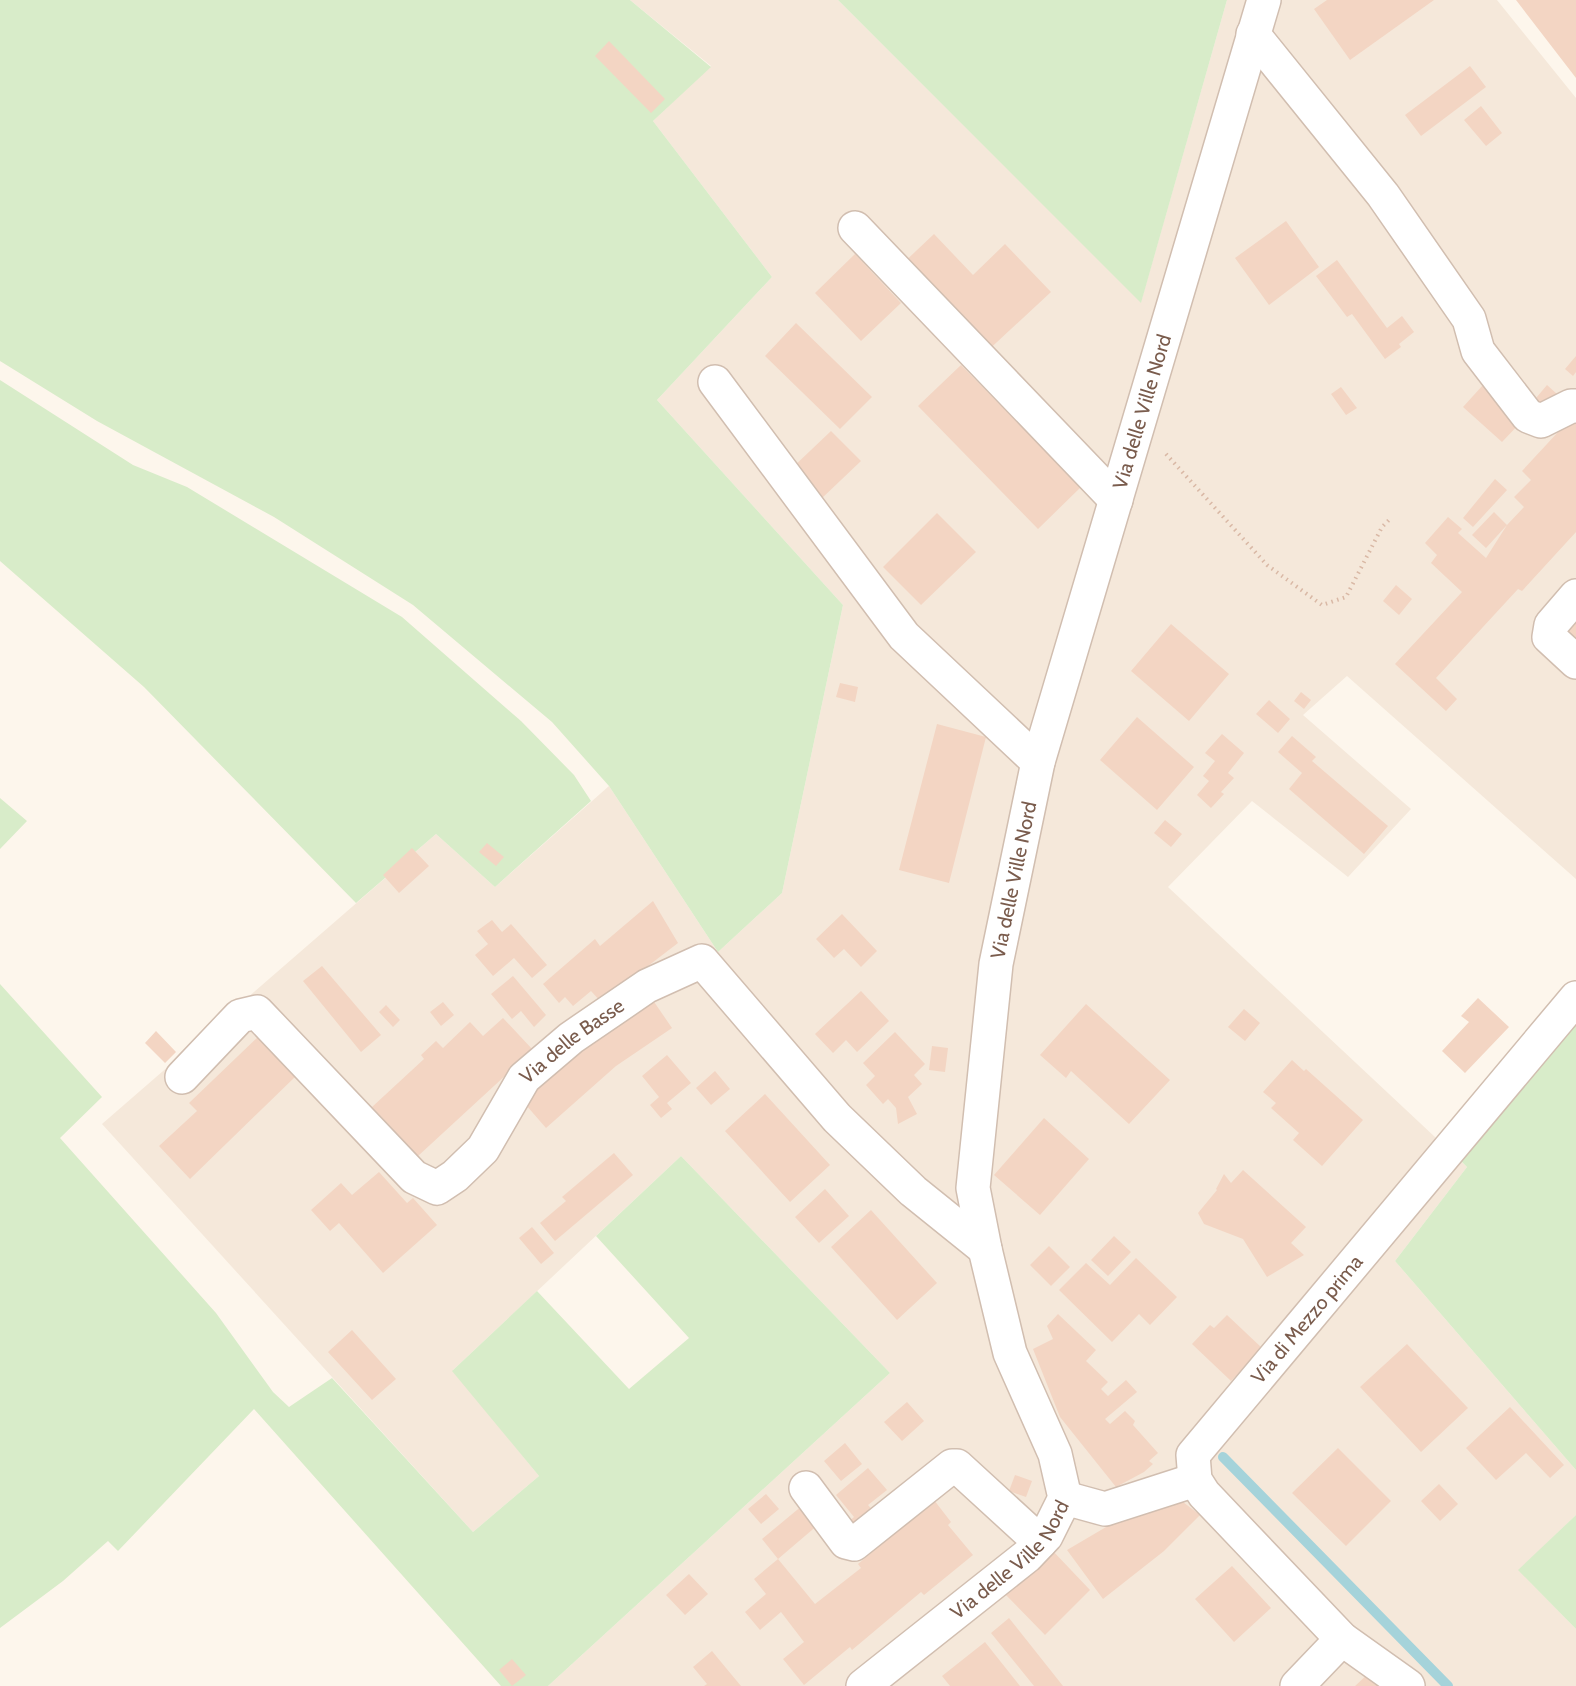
<svg xmlns="http://www.w3.org/2000/svg" width="1576" height="1686" viewBox="0 0 1576 1686" font-family="Cabin,sans-serif">
  <rect width="100%" height="100%" fill="#fdf6ec"/>
  <path fill="#f5e8da" d="M630,0H838L1141,302L1227,0H1497L1576,98V879L1347,676L1303,715L1411,809L1348,877L1252,801L1168,887L1467,1167L1395,1261L1576,1470V1515L1519,1570L1576,1629V1686H548L890,1373L681,1156L453,1370L539,1476L473,1532L102,1124L436,834L495,887L609,786L718,952L782,893L843,605L657,400L772,277L653,121L711,66Z"/>
  <path fill="#d8ecc9" d="M0,0H630L711,67L653,121L772,277L657,400L843,605L782,893L718,952L609,786L552,722L413,605L274,517L97,421L0,361Z
    M838,0H1227L1141,303Z
    M0,380L133,465L187,487L402,617L521,721L574,775L591,801L495,887L436,834L356,903L144,687L0,561Z
    M0,798L27,821L0,849Z
    M0,984L102,1097L60,1138L216,1313L273,1392L289,1407L332,1378L473,1532L539,1476L452,1371L537,1291L629,1389L689,1338L596,1236L681,1156L890,1373L548,1686H501L254,1409L118,1551L108,1541L63,1581L0,1628Z
    M1576,1012V1470L1395,1261L1467,1167L1454,1154Z
    M1576,1515V1629L1518,1570Z"/>
  <g fill="none" stroke-linecap="round" stroke-linejoin="round">
    <path stroke="#a5d3da" stroke-width="10" d="M1223,1457L1448,1686"/>
  </g>
  <path fill="#f3d5c3" d="M1327,0H1434L1350,60L1314,9Z
    M1516,0H1576V78Z
    M609,41L665,99L651,113L595,56Z
    M1470,66L1486,87L1421,136L1405,115Z
    M1481,106L1502,133L1486,146L1464,120Z
    M1286,221L1319,267L1269,305L1235,258Z
    M934,234L973,275L1005,244L1051,292L982,356L898,268Z
    M855,254L901,303L861,341L815,293Z
    M1337,260L1387,328L1402,316L1414,332L1399,344L1401,347L1385,359L1352,314L1347,317L1316,276Z
    M796,323L872,397L840,429L765,356Z
    M1576,356V372L1573,376L1565,369Z
    M961,365L1081,487L1038,529L918,406Z
    M1483,385L1523,420L1502,442L1463,407Z
    M1547,385L1557,394L1542,413L1531,404Z
    M1341,387L1357,408L1346,415L1331,394Z
    M1572,417L1576,421V532L1522,591L1518,589L1436,678L1457,699L1446,711L1395,664L1462,592L1431,563L1437,555L1425,543L1448,517L1462,529L1458,533L1486,558L1507,525L1486,548L1472,535L1494,512L1507,525L1524,507L1514,497L1531,480L1522,471Z
    M831,431L861,461L820,500L791,469Z
    M1495,479L1507,490L1473,527L1463,518Z
    M937,513L976,552L921,605L883,567Z
    M1396,585L1412,599L1399,615L1383,601Z
    M1576,622V650L1562,637Z
    M1171,624L1229,674L1189,721L1131,671Z
    M840,683L858,687L855,702L836,697Z
    M1301,692L1311,700L1304,709L1294,701Z
    M1269,700L1290,719L1278,733L1256,714Z
    M1137,717L1194,767L1157,810L1100,760Z
    M937,724L986,737L949,883L899,870Z
    M1222,734L1244,753L1228,773L1234,778L1221,792L1224,794L1211,808L1197,795L1209,781L1203,776L1215,761L1205,753Z
    M1292,736L1316,757L1312,761L1388,826L1364,854L1289,789L1302,773L1278,752Z
    M1165,820L1182,834L1171,847L1154,833Z
    M487,843L504,857L496,866L479,852Z
    M412,848L429,866L399,893L383,875Z
    M653,901L678,943L601,1002L591,991L573,1006L565,997L559,1003L543,984L595,939L600,946Z
    M842,914L877,951L861,967L844,949L834,958L816,939Z
    M492,920L502,932L511,924L547,965L532,978L514,958L493,976L475,955L488,944L477,931Z
    M322,966L381,1035L361,1052L303,981Z
    M513,976L546,1015L534,1027L521,1011L512,1019L491,994Z
    M861,991L889,1021L857,1052L846,1040L833,1053L815,1034Z
    M650,996L672,1028L616,1066L546,1128L519,1097Z
    M1478,998L1509,1027L1465,1073L1442,1051L1469,1022L1461,1016Z
    M443,1002L454,1015L441,1026L430,1012Z
    M1086,1004L1170,1080L1129,1124L1071,1071L1066,1078L1040,1055Z
    M386,1005L400,1020L393,1027L379,1012Z
    M1244,1009L1260,1023L1245,1041L1228,1027Z
    M503,1018L533,1050L418,1156L372,1107L424,1059L421,1055L436,1041L443,1048L470,1022L483,1036Z
    M156,1031L176,1052L165,1063L145,1043Z
    M895,1032L925,1064L914,1075L922,1084L908,1097L917,1114L898,1124L896,1108L888,1099L883,1104L866,1085L875,1076L863,1063Z
    M259,1036L296,1076L190,1179L159,1146L197,1111L189,1103Z
    M932,1046L948,1048L945,1072L929,1070Z
    M667,1055L691,1083L667,1103L672,1109L661,1118L650,1105L659,1097L642,1076Z
    M1292,1060L1304,1071L1306,1069L1363,1120L1322,1166L1293,1140L1299,1133L1271,1108L1276,1103L1263,1092Z
    M715,1071L730,1089L711,1105L696,1088Z
    M765,1094L830,1165L790,1202L725,1131Z
    M1044,1118L1089,1159L1040,1215L994,1175Z
    M614,1153L633,1175L555,1241L540,1223L566,1201L562,1197Z
    M1243,1170L1306,1227L1291,1243L1304,1255L1267,1277L1243,1239L1204,1224L1198,1213L1217,1190L1216,1189L1224,1174L1231,1183Z
    M379,1172L407,1203L413,1198L437,1225L383,1273L339,1223L330,1231L311,1210L341,1183L352,1195Z
    M825,1189L849,1216L819,1243L795,1217Z
    M871,1210L937,1283L897,1320L831,1247Z
    M532,1227L554,1253L541,1264L519,1238Z
    M1114,1236L1131,1252L1108,1276L1091,1260Z
    M1049,1246L1070,1267L1051,1286L1030,1265Z
    M1136,1258L1177,1297L1150,1325L1139,1314L1112,1342L1059,1290L1086,1263L1110,1285Z
    M1058,1314L1096,1350L1086,1361L1108,1382L1101,1389L1108,1396L1126,1380L1137,1392L1105,1419L1110,1424L1125,1411L1135,1421L1133,1425L1158,1453L1149,1461L1153,1464L1144,1472L1116,1487L1060,1417L1033,1349L1053,1339L1047,1326Z
    M1227,1315L1262,1348L1231,1381L1192,1344L1210,1325L1214,1328Z
    M352,1330L396,1379L372,1400L328,1352Z
    M1407,1344L1468,1408L1421,1452L1360,1387Z
    M907,1402L924,1421L902,1441L884,1422Z
    M1510,1407L1564,1465L1550,1478L1526,1453L1496,1480L1466,1448Z
    M845,1443L862,1464L841,1481L824,1461Z
    M1338,1448L1391,1501L1346,1546L1292,1493Z
    M868,1468L887,1490L868,1505L876,1514L853,1534L845,1525L854,1517L836,1495Z
    M1015,1475L1032,1481L1026,1497L1009,1491Z
    M1439,1484L1458,1504L1440,1521L1421,1501Z
    M766,1494L779,1509L761,1524L748,1509Z
    M934,1500L951,1522L948,1525L973,1555L924,1595L921,1592L852,1650L850,1647L804,1685L783,1659L804,1642L781,1612L760,1630L745,1612L766,1594L754,1579L778,1559L815,1604L861,1568L858,1564Z
    M1183,1502L1200,1515L1164,1551L1103,1599L1067,1550L1135,1510Z
    M803,1505L819,1524L778,1559L762,1539Z
    M1051,1549L1090,1590L1045,1635L1005,1594Z
    M1232,1566L1271,1608L1234,1642L1195,1599Z
    M689,1574L708,1594L685,1615L666,1595Z
    M1009,1618L1063,1686H1034L991,1633Z
    M985,1642L1020,1686H950L942,1676Z
    M712,1651L726,1668L741,1686H704L707,1684L693,1667Z
    M512,1659L526,1675L512,1686L499,1670Z
    M1370,1672L1382,1686H1355Z"/>
  <g fill="none" stroke-linecap="round" stroke-linejoin="round">
    <g stroke="#d1beb0" stroke-width="36">
      <g id="minor">
        <path d="M1253,34L1383,195L1469,319L1478,351L1528,416L1541,421L1571,406H1576"/>
        <path d="M855,228L1116,500"/>
        <path d="M715,382L904,636L1038,762"/>
        <path d="M1576,596L1551,625L1549,637L1576,662"/>
        <path id="s1" d="M182,1077L240,1016L257,1012L414,1177L437,1188L455,1176L483,1149L524,1078L571,1038L647,986L702,961L837,1118L913,1191L985,1249"/>
        <path d="M806,1488L846,1542L854,1544L952,1466H957L1040,1542"/>
        <path d="M1065,1498L1105,1509L1195,1480"/>
        <path id="s2" d="M863,1686L1027,1556L1046,1536L1065,1498L1055,1454L1010,1353L985,1249L973,1188L996,964L1038,762L1264,0"/>
        <path d="M1297,1686L1342,1639"/>
        <path id="s3" d="M1408,1686L1342,1639L1204,1494L1195,1480L1193,1455L1576,998"/>
      </g>
    </g>
    <path stroke="#d9b8a5" stroke-width="4" stroke-dasharray="1.5 4.5" stroke-linecap="butt" d="M1166,454L1267,565L1322,605L1346,597L1382,527L1389,520"/>
    <use href="#minor" stroke="#fff" stroke-width="33"/>
  </g>
  <g text-anchor="middle" stroke-width="4.5" stroke-linejoin="round" paint-order="stroke">
    <g font-size="20" fill="#7a5c4d" stroke="#fffaf3">
      <text dy="7" stroke="none"><textPath href="#s2" startOffset="1401">Via delle Ville Nord</textPath></text>
      <text dy="7" stroke="none"><textPath href="#s2" startOffset="915">Via delle Ville Nord</textPath></text>
      <text dy="7" stroke="none"><textPath href="#s1" startOffset="558">Via delle Basse</textPath></text>
      <text dy="7" stroke="none"><textPath href="#s3" startOffset="500">Via di Mezzo prima</textPath></text>
      <text dy="7" stroke="none"><textPath href="#s2" startOffset="195">Via delle Ville Nord</textPath></text>
    </g>
  </g>
</svg>
